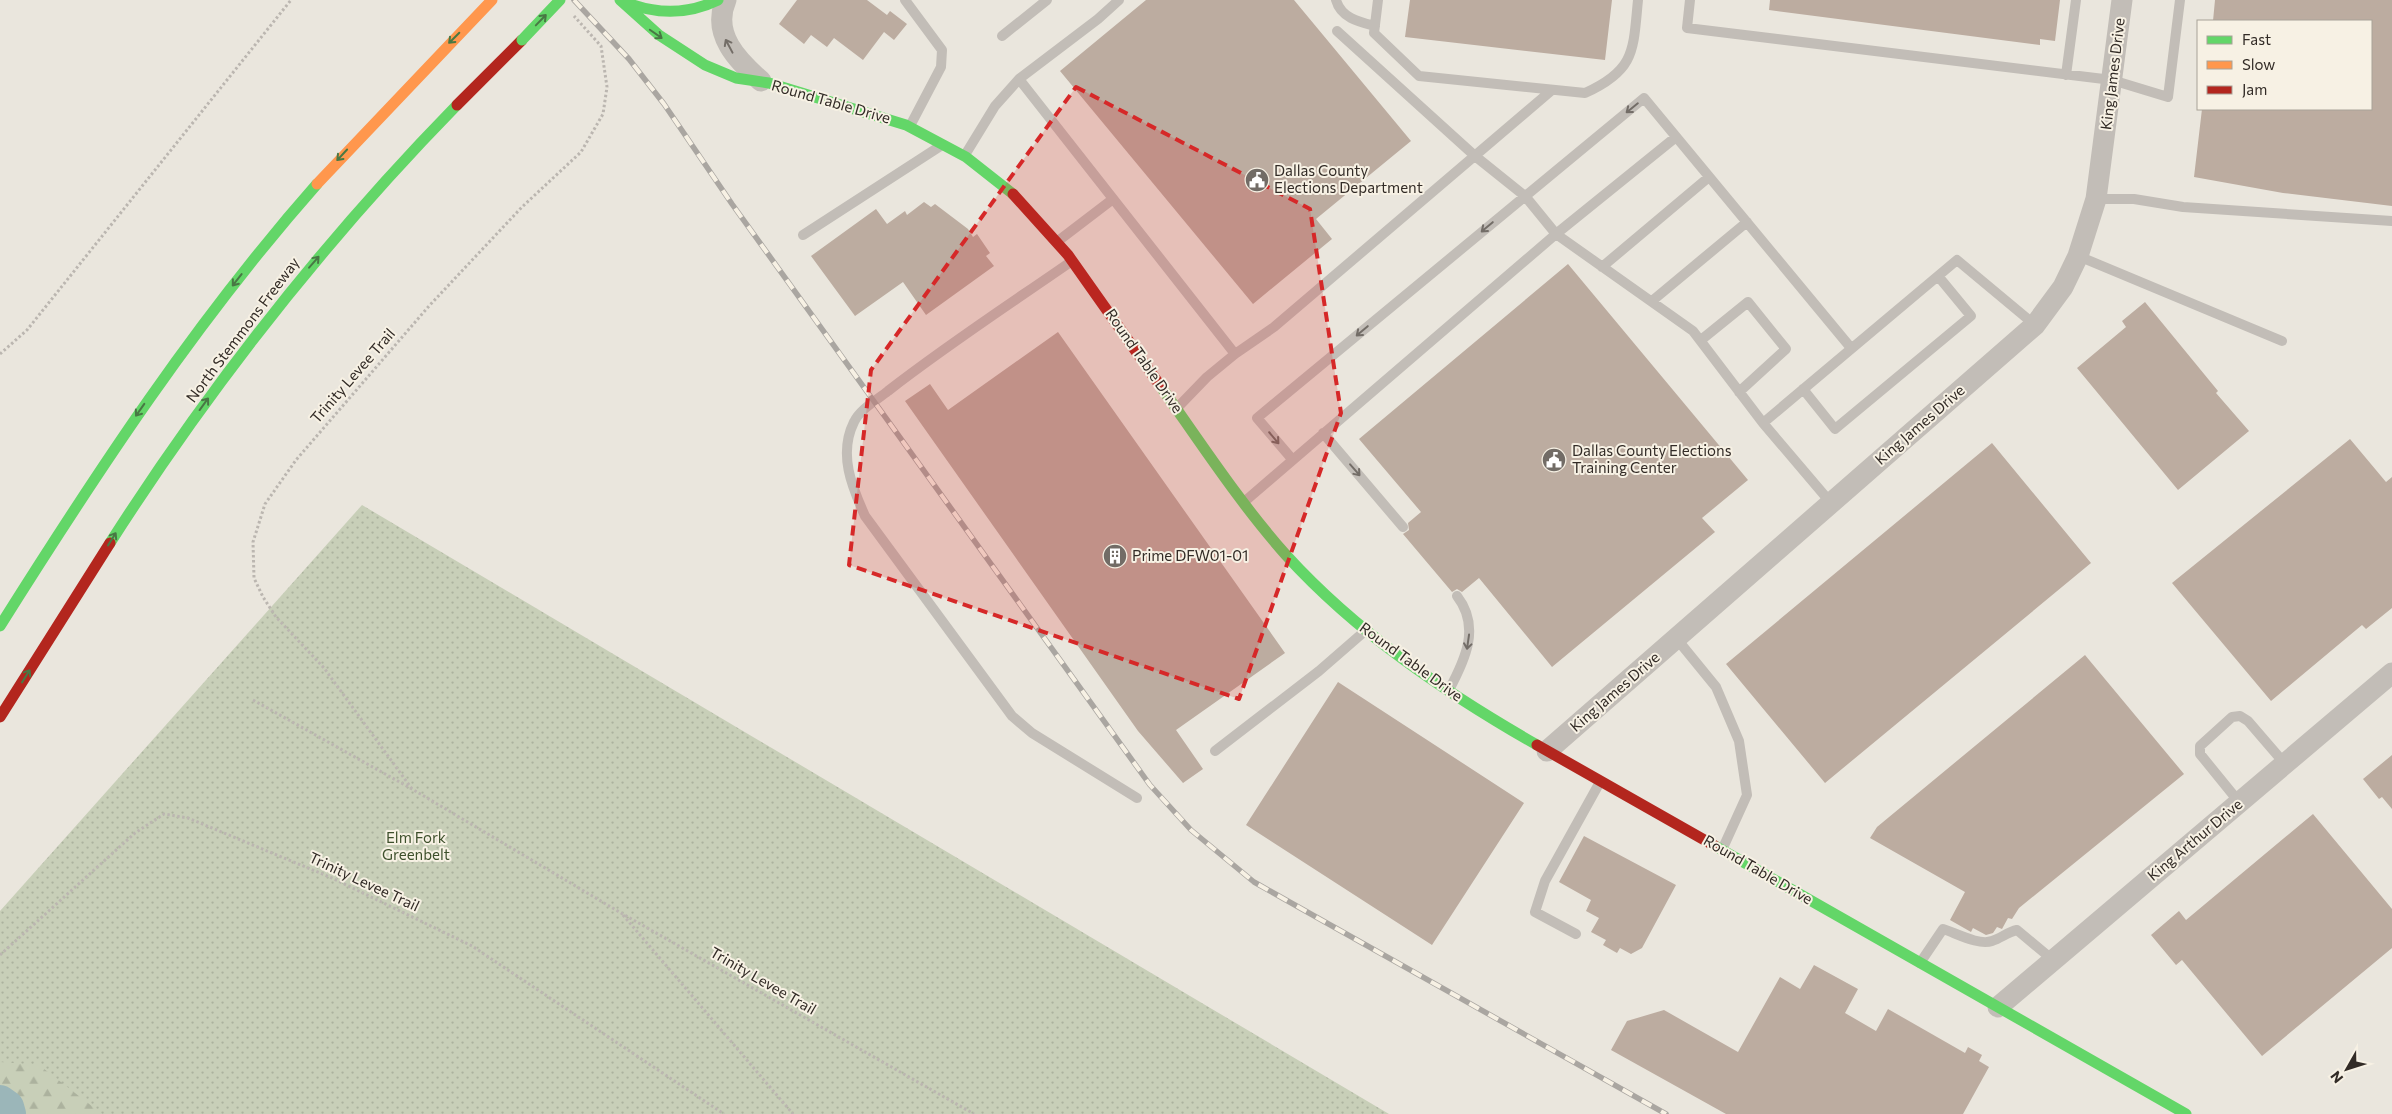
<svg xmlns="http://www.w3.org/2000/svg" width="2392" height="1114" viewBox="0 0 2392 1114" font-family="Commissioner,sans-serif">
  <defs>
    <pattern id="grass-dots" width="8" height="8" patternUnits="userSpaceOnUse" patternTransform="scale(1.25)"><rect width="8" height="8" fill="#c8cfb8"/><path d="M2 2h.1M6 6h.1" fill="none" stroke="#acb29e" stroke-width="1.8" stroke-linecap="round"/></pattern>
    <pattern id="forest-firs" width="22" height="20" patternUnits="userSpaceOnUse" patternTransform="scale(1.25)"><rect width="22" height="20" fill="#c8cfb8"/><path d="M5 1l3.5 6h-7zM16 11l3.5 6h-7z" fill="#acb29e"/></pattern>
  </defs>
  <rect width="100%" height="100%" fill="#eae6dd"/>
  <path fill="url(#grass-dots)" d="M362,505L1389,1114H9L0,1102V911Z"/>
  <path fill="url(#forest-firs)" d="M0,1062L39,1065L102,1114H0Z"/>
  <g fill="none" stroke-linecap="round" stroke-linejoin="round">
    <path stroke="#9bb6b9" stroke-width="34" d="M0,1102L7,1107L9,1114"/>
  </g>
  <path fill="#bcaca0" d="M797,0H867L887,15L890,11L907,24L894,40L884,32L863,60L834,38L827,47L811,35L804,44L779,24Z
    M1146,0H1294L1411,141L1316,219L1332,239L1253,304L1060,71Z
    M1410,0H1612L1605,60L1405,37Z
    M1770,0H2060L2055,41L2040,39V45L1769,10Z
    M2215,0H2392V206L2283,193L2194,177L2202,109H2371V21H2213Z
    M924,202L931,207L935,204L968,229L973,237L977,234L990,253L986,256L994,266L926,315L903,282L855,316L811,256L876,209L887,224L905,211L907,215Z
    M1568,264L1748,480L1702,518L1715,532L1552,667L1479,578L1462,592L1457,589L1452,592L1403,534L1409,530L1408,523L1421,512L1359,439Z
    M2145,302L2218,391L2216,393L2249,431L2178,490L2077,368L2126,327L2122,321Z
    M1058,332L1285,653L1176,730L1203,769L1183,783L1138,731L905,401L930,384L948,410Z
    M2350,439L2386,482L2392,477V608L2366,629L2362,625L2271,701L2172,583Z
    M1992,443L2091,563L1825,783L1726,664Z
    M2085,655L2184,774L2019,908L2012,919L2008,918L2002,929L1997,927L1993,933L1986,935L1973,928L1971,932L1950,920L1965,892L1870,838L1877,827Z
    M1338,682L1524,803L1432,945L1246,825Z
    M2392,755V809L2382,797L2379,799L2363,779Z
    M2313,814L2392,909V948L2262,1056L2182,960L2176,965L2151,935L2179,911L2186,920Z
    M1584,836L1676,885L1642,948L1631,954L1620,948L1617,953L1603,945L1606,940L1591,932L1599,918L1586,911L1591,900L1559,882Z
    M1814,965L1858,989L1845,1013L1876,1031L1888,1009L1965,1053L1968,1047L1982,1055L1979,1061L1989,1067L1963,1114H1726L1611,1050L1627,1021L1664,1010L1738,1052L1780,977L1800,989Z"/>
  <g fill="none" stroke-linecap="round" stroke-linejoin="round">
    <path stroke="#bbb6b0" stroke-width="3" stroke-dasharray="2.5 2.5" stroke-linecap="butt" d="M0,354L27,330L291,0
      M253,700L412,789L621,913L974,1114
      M412,789L324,668L276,617L263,597L254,578L253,542L265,504L296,460L429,306L522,207L581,152L603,114L607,87L601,46L574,16
      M623,915L793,1114
      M0,955L135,833L164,814L188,818L332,878L472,946L724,1114"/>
    <path stroke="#c2bdb7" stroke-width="10" d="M905,0L942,50L941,67L910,126
      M1336,0C1341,18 1359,22 1375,26
      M1378,0L1374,33L1419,76L1585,93C1636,70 1633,50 1638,0
      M1690,0L1687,28L2112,80L2168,97L2180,0
      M1002,36L1047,0
      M2066,75L2076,0
      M1019,79L1098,19L1119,0
      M1676,137L1556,234L1693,331L1763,423L1831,503
      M965,155L995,106L1019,79L1235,354L1207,377L1178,407
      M2096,199H2134L2183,207L2392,221
      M803,235L942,145
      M1058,241L1113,199
      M2078,256L2282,341
      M1072,261C1010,304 947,345 888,391C877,400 860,409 854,422C838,454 852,487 865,516L1012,716L1032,733L1137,798
      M1602,267L1709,177
      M1652,301L1747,222
      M1701,340L1748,302L1786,349L1739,392
      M1235,354L1274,327L1552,90
      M1803,389L1835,429L1971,316L1938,276
      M1763,423L1957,260L2035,325
      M1323,433L1403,527
      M1292,459L1257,418L1644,98L1851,348
      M1244,502L1556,234L1525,196L1475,156L1337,31
      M1676,638L1716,687L1739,741L1747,795L1722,850
      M1449,690C1465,660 1481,627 1457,596
      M1215,751L1319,671L1365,631
      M2239,802L2200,754V746L2232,717L2240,716L2248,721L2285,764
      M1576,934L1535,912L1545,881L1600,782
      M1920,963L1943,929C1956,933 1979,946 1992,941C2001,938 2008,932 2017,930L2053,960"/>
    <path stroke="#c2bdb7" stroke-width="21" d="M726,0C711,34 738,61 761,81
      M1547,751L2035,325L2063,287L2078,256L2096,199L2122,0
      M1998,1007L2392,673"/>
    <path stroke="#63d668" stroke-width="11" d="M620,0L659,35L705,65L736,78L769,83L906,125L966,157L1013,194
      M625,2C657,15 687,15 718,0
      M1159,384C1200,442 1239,502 1286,555C1357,633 1446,693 1537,745
      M110,543C211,385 326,239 457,105
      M0,626C97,472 196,321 317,184
      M1715,846L2186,1114"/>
    <path stroke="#ff974d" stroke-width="11" d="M317,184L492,0"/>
    <path stroke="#b3261e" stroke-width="11" d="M457,105L522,40
      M1013,194L1068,255L1159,384
      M0,717L110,543
      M1537,745L1715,846"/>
    <g stroke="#aaa6a1" stroke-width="5.5">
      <path id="rail" d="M574,0L629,59L664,104L732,204L1150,785L1191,830L1254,882L1666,1114"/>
    </g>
    <use href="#rail" stroke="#f7f1e4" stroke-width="4" stroke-dasharray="11" stroke-linecap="butt"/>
    <path stroke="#63d668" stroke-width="11" d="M522,40L560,0"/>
  </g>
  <defs><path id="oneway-shaft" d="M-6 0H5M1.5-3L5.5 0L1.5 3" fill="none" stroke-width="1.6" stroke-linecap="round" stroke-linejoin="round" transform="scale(1.25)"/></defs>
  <g stroke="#487844">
    <use href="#oneway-shaft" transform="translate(541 20) rotate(-46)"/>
    <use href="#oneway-shaft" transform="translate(656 34) rotate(35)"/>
    <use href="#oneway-shaft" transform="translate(454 38) rotate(135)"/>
    <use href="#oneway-shaft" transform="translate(342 155) rotate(133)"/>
    <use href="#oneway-shaft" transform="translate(314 262) rotate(-49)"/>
    <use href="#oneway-shaft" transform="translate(237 280) rotate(128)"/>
    <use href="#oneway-shaft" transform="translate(204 404) rotate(-54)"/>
    <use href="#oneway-shaft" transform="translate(140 410) rotate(125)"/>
    <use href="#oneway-shaft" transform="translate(112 539) rotate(-58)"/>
    <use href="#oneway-shaft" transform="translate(26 676) rotate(-58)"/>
  </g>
  <g stroke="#736d67">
    <use href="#oneway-shaft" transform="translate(729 46) rotate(-118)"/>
    <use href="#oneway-shaft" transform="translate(1632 108) rotate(141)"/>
    <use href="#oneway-shaft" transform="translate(1487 227) rotate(140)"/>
    <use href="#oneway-shaft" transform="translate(1362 331) rotate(140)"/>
    <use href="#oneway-shaft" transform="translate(1274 438) rotate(50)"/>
    <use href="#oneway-shaft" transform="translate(1355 470) rotate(49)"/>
    <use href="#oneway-shaft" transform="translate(1468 642) rotate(98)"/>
  </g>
  <path fill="#d62828" fill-opacity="0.2" stroke="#d62828" stroke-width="4" stroke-dasharray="10 6" stroke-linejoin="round" d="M1076,87L1310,209L1341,413L1239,699L849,565L871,370Z"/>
  <defs>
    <g id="civic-disc" transform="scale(1.25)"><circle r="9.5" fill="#726c66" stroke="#f7f1e4"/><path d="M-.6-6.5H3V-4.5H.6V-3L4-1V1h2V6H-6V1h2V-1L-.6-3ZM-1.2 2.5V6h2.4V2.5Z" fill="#fff"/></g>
    <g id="building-disc" transform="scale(1.25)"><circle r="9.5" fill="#726c66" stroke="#f7f1e4"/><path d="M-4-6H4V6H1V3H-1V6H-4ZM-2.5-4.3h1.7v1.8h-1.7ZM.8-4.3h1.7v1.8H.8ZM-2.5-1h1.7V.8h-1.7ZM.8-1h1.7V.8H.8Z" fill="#fff"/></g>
  </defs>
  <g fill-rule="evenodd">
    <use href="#civic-disc" x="1257" y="180"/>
    <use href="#civic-disc" x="1554" y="460"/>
    <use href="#building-disc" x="1115" y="556"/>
  </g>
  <g text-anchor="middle" stroke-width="4" stroke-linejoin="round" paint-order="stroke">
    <g font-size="15" fill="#322b26" stroke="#f7f1e4">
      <text transform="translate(2113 74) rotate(-83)" y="5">King James Drive</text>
      <text transform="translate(831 102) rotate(16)" y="5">Round Table Drive</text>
      <text transform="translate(243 330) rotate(-53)" y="5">North Stemmons Freeway</text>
      <text transform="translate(1144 361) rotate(55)" y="5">Round Table Drive</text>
      <text transform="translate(353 376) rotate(-49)" y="5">Trinity Levee Trail</text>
      <text transform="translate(1920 425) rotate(-41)" y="5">King James Drive</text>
      <text transform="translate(1411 662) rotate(36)" y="5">Round Table Drive</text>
      <text transform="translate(1615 692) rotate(-41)" y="5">King James Drive</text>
      <text transform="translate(2195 840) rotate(-40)" y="5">King Arthur Drive</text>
      <text transform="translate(1758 870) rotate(30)" y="5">Round Table Drive</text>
      <text transform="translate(364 882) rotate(25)" y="5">Trinity Levee Trail</text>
      <text transform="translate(763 981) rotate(30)" y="5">Trinity Levee Trail</text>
    </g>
    <g font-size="15" fill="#322b26" stroke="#f7f1e4" text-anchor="start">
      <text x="1274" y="176">Dallas County<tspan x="1274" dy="17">Elections Department</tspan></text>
      <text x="1572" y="456">Dallas County Elections<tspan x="1572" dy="17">Training Center</tspan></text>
      <text x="1132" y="561">Prime DFW01-01</text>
    </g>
    <g font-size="15" fill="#3d4f2b" stroke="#f7f1e4">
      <text x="416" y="843">Elm Fork<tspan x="416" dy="17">Greenbelt</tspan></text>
    </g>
  </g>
  <rect x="2197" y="20" width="175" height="90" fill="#f7f1e4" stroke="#a8a298"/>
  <rect x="2207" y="36" width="25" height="8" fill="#63d668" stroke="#a8a298"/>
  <text x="2242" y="45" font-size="15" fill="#322b26">Fast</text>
  <rect x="2207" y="61" width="25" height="8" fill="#ff974d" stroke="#a8a298"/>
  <text x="2242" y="70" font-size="15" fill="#322b26">Slow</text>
  <rect x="2207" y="86" width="25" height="8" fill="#b3261e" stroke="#a8a298"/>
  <text x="2242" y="95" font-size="15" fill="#322b26">Jam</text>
  <g transform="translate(2347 1069) rotate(231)" stroke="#f7f1e4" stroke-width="4" paint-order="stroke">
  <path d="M0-4L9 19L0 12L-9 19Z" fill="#322b26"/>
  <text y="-8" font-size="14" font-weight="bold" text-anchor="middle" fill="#322b26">N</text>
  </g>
</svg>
